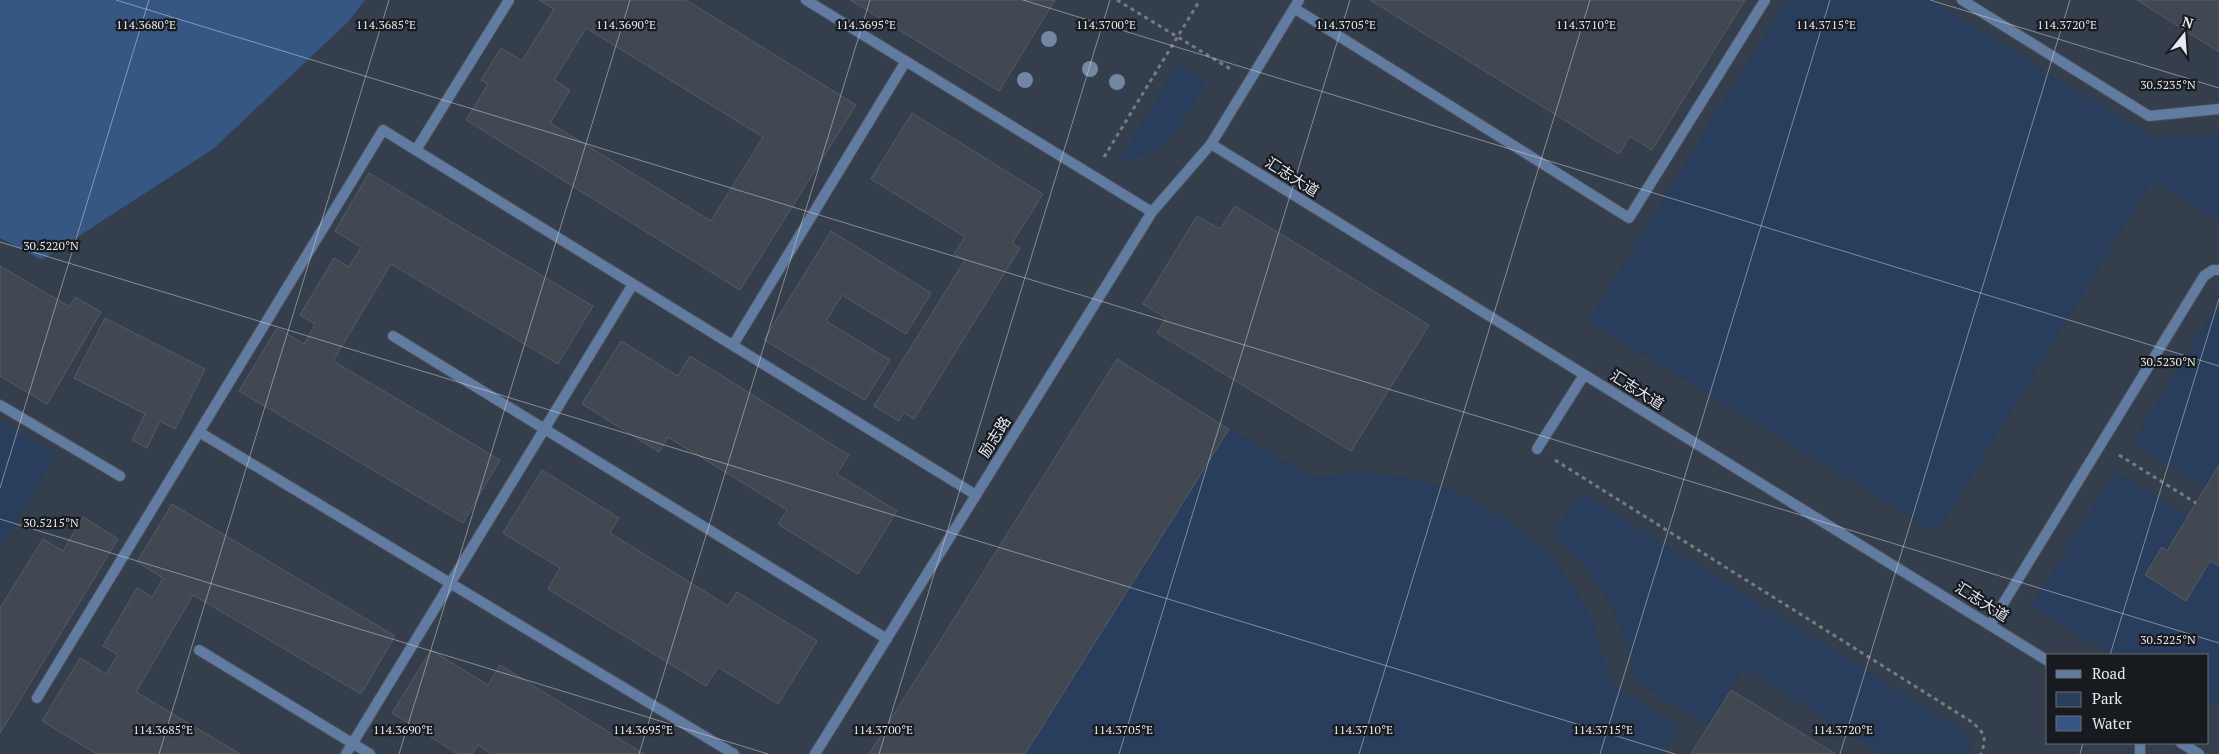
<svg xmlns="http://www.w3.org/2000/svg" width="2219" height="754" viewBox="0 0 2219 754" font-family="'PT Serif','Noto Sans SC',serif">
  <rect width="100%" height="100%" fill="#2c333c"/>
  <path fill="#343e4c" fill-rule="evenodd" d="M365,0H2219V754H0V238L42,260L349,21ZM2048,655H2208V743H2048Z"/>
  <path fill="#283e5c" d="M1786,0H1930L2155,138L2219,134V221L2152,181L1937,533L1588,321Z
    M1177,65L1206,82C1180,127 1172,151 1118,163Z
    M2213,311L2219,314V465L2205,488L2132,443Z
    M1117,359L1310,477L1366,473L1409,477L1461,494L1491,509L1519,528L1557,562L1582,600L1593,623L1612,685L1680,726L1663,754H869Z
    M0,420L57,454L0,549Z
    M2115,471L2188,516L2167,551L2162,548L2145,576L2186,601L2210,561L2219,566V702L2208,705V655H2112L2031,606Z
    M1581,492L1957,727L1969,739L1971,754H1881L1744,668L1709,726L1635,681C1619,611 1607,585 1552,536Z"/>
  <path fill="#365783" d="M0,0H365L349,21L213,149L42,260L0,238Z"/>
  <path fill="#414852" stroke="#545c66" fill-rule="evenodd" d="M539,0H686L856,105L740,290L466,120L488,84L481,80L501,48L522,61L554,9ZM586,28L763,137L711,221L550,123L570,90L554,80Z
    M850,0H1055L999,91Z
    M1370,0H1745L1652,150L1630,136L1619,154Z
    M2137,0H2219V52Z
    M912,113L1043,194L1012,243L1020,248L914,419L904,413L899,421L874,406L965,260L954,254L965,237L871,179Z
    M369,173L593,306L558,364L391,264L333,361L500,460L463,523L239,391L277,328L304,344L315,324L300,315L334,258L349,267L361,247L335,231Z
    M1235,206L1429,325L1351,451L1157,333L1166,318L1143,304L1197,216L1220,229Z
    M831,231L931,293L906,334L842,295L826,321L890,360L865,400L764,340Z
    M0,266L70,307L75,297L101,312L47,404L0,376Z
    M105,318L205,369L175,429L160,421L147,448L132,440L145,414L74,378Z
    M621,341L678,376L690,356L849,455L837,474L897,511L858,574L778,524L787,510L668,437L659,452L582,404Z
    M1117,359L1229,429L1025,754H869Z
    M2219,465V566L2210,561L2186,601L2145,575L2162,547L2167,551Z
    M542,470L619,518L610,533L728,606L737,592L817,641L778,704L718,667L706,686L548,589L560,568L503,533Z
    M172,504L395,636L361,694L193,595L136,692L240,754H97L42,721L80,658L106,674L118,655L103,646L137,588L152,597L163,578L137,562Z
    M83,517L118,539L0,733V608L43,539L63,551Z
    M431,650L488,685L500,665L644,754H492L478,745L472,754H458L392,713Z
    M1731,690L1836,754H1691Z"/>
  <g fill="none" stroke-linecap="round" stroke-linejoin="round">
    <g stroke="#4a5059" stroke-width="12">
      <path id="lane" d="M806,0L1152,212
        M1962,0L2149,116L2219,109
        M1294,8L1629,218L1765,0
        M1211,144L1299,0
        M416,150L509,0
        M393,336L887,639
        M733,345L906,61
        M0,405L120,476
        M199,432L734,754
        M1537,449L1584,375
        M199,650L370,754
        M37,698L383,130L976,495
        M346,754L633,284"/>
    </g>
    <g stroke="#4a5059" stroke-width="12">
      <path id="street" d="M1990,625L2204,276L2213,270H2219
        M2140,743V754
        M2181,743L2199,754
        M815,754L1152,212L1211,144L2048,661"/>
    </g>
    <path stroke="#757b82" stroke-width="3" stroke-dasharray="4 4" stroke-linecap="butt" d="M1117,0L1232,70
      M1104,157L1200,0
      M2119,455L2196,503
      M1555,460L1972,722C1985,734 1987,737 1981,754"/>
    <use href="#lane" stroke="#617ca0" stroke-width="10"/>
    <use href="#street" stroke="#617ca0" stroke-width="10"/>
  </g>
  <g fill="#7387a2">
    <circle cx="1049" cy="39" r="8"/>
    <circle cx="1090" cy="69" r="8"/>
    <circle cx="1025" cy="80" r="8"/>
    <circle cx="1117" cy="82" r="8"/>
  </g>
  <path fill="none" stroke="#e6eaf0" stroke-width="1" stroke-opacity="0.45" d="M116,0L2219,643M1023,0L2219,366M1930,0L2219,88M0,242L1675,754M0,488L149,0M0,519L768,754M2110,655L2219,299M159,754L389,0M399,754L630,0M639,754L870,0M879,754L1110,0M1119,754L1350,0M1359,754L1590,0M1600,754L1830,0M1840,754L2070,0M2080,754L2083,743"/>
  <g text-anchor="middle" stroke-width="4.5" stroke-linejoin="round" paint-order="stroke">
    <g font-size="15" fill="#e6eaf0" stroke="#171a1e">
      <text transform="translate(1292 177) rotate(32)" y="5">汇志大道</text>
      <text transform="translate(1637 390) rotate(32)" y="5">汇志大道</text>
      <text transform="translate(995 437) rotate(-58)" y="5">励志路</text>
      <text transform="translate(1982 602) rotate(32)" y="5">汇志大道</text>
    </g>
  </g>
  <g font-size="12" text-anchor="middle" fill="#e6eaf0" stroke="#171a1e" stroke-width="4.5" stroke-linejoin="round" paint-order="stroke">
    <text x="146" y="29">114.3680°E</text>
    <text x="386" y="29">114.3685°E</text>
    <text x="626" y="29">114.3690°E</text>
    <text x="866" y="29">114.3695°E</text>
    <text x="1106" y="29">114.3700°E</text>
    <text x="1346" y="29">114.3705°E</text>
    <text x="1586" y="29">114.3710°E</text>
    <text x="1826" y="29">114.3715°E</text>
    <text x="2067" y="29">114.3720°E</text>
    <text x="2168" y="89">30.5235°N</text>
    <text x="51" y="250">30.5220°N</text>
    <text x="2168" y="366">30.5230°N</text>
    <text x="51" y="527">30.5215°N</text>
    <text x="2168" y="644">30.5225°N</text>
    <text x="163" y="734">114.3685°E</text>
    <text x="403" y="734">114.3690°E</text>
    <text x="643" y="734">114.3695°E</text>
    <text x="883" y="734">114.3700°E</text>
    <text x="1123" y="734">114.3705°E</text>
    <text x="1363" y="734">114.3710°E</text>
    <text x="1603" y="734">114.3715°E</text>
    <text x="1843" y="734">114.3720°E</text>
  </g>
  <rect x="2046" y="654" width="162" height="90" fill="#171a1e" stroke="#6a6d72"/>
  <rect x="2056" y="670" width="25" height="8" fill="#617ca0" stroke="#6a6d72"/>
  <text x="2092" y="679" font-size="15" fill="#e6eaf0">Road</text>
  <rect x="2056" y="692" width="25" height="15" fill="#283e5c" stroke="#6a6d72"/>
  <text x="2092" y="704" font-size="15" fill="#e6eaf0">Park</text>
  <rect x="2056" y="716" width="25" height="15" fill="#365783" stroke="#6a6d72"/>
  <text x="2092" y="729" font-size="15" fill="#e6eaf0">Water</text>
  <g transform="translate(2184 35) rotate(17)" stroke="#171a1e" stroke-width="4" paint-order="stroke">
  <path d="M0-4L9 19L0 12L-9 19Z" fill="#e6eaf0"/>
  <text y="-8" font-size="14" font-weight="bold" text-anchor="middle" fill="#e6eaf0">N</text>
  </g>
</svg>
